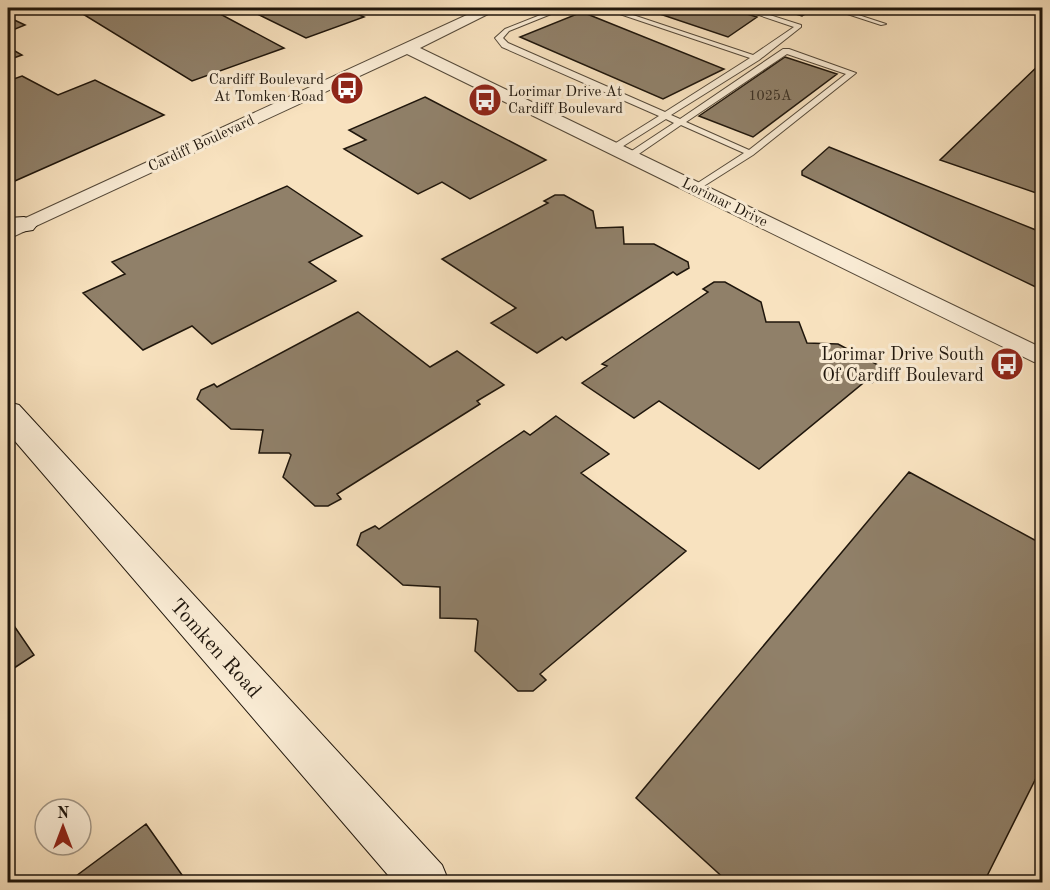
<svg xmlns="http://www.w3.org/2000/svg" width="1050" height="890" viewBox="0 0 1050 890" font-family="'Old Standard TT',serif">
  <rect width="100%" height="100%" fill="#f8e2bf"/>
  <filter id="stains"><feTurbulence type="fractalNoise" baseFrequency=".00333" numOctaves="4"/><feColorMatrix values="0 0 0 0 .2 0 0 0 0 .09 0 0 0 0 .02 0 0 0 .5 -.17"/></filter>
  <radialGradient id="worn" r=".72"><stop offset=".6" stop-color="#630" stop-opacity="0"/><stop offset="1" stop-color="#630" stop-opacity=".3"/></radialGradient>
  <path fill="#908069" stroke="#1f160c" stroke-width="1.5" d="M73,8H209L284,48L192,81Z
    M245,8H344L364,17L306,38Z
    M642,8H727L757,17L728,37Z
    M776,8H815L802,16Z
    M582,12L724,69L663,99L520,37Z
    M8,17L25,25L8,32Z
    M8,47L22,55L8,60Z
    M785,57L837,74L753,137L699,116Z
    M1042,62V195L940,160Z
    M22,76L58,95L95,80L164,115L8,184V81Z
    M425,97L546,160L470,199L442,182L418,194L344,149L366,140L349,130Z
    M829,147L1036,230L1042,224V290L802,175V171Z
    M287,186L362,236L309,262L336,281L212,344L192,326L143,350L83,293L125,274L112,262Z
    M555,195H564L593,211L596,228L623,227L624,244H654L688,262L689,268L677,275L673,272L566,340L562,337L537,353L491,323L516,308L442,259L548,203L544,201Z
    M714,282H725L761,302L766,322H799L807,343L838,344L880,366L883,373L872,383L867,380L759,469L659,401L634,418L582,383L607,366L602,364L708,292L703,289Z
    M358,312L430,367L457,351L504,385L477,401L480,404L337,494L341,499L328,506H315L283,477L291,455L289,453H259L263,430L231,429L197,399L201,390L214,384L217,387Z
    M556,416L609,454L581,473L686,551L540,674L546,680L533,691H518L475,651L478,621L476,619L440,618V587L403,585L357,545L361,533L375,526L379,529L524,431L530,435Z
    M909,472L1042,544V766L984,882H728L636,798Z
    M8,617L34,655L8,672Z
    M146,824L187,882H68Z"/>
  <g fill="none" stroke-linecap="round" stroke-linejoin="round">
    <g stroke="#554939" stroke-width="2">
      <path id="service" d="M558,8H566L509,31L503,38L508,43L665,112L750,58L605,9L604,8H612L753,55L794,27L741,9L740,8H748L801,25V27L759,60L671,115L680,119L783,49H789L856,73L753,155L696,191L693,190V186L744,153L681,125L633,158H627V154L674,123L666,119L617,150H611V146L659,116L502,47L495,38L505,29ZM787,54L846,74L749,150L686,122Z
        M829,8H837L886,24L881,25Z"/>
    </g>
    <g stroke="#554939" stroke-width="2">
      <path id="minor" d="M482,8H500L420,48L1042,348V364L1034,362L407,54L8,239V226Z"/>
    </g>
    <g stroke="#1f160c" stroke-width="2">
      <path id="secondary" d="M24,217L33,220L37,225L33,230L8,234V218Z
        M8,402L19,405L442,865L449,882H394L8,433Z"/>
    </g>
    <use href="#service" fill="#faecd5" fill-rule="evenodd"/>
    <use href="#minor" fill="#faecd5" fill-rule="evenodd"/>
    <use href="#secondary" fill="#faecd5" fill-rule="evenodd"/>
  </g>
  <defs>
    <g id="bus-disc" transform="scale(1.725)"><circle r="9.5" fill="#8f2418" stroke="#faecd5"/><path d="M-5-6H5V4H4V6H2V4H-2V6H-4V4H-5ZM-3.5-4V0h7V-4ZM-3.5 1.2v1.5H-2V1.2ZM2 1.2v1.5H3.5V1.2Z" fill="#fff"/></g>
  </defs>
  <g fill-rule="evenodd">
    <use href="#bus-disc" x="347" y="88"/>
    <use href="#bus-disc" x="485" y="100"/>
    <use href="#bus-disc" x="1007" y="364"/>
  </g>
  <g text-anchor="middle" stroke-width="6" stroke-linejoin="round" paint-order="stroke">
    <g font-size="14" fill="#3b3023">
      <text x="770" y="100">1025A</text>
    </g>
    <g font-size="15" fill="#1f160c" stroke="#faecd5" text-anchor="end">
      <text x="324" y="84">Cardiff Boulevard<tspan x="324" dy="17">At Tomken Road</tspan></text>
      <text x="508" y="96" text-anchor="start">Lorimar Drive At<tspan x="508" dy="17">Cardiff Boulevard</tspan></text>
    </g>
    <g font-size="15" fill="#1f160c" stroke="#faecd5">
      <text transform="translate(201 143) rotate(-25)" y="5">Cardiff Boulevard</text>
      <text transform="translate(725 202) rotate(26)" y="5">Lorimar Drive</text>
    </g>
    <g font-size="18" fill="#1f160c" stroke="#faecd5" text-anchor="end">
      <text x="984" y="360">Lorimar Drive South<tspan x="984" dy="21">Of Cardiff Boulevard</tspan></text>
    </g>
    <g font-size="21" fill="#1f160c" stroke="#faecd5">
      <text transform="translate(216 648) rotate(48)" y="7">Tomken Road</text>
    </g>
  </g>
  <rect width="1050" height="890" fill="none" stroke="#f8e2bf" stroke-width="30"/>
  <rect x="9" y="9" width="1032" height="872" fill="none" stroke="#1f160c" stroke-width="3"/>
  <rect x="15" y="15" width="1020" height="860" fill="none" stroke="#1f160c" stroke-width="1.5"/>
  <g transform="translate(63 827)"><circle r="28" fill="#faecd5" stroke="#a29685" stroke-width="1.5"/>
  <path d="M0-4.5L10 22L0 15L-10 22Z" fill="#8f2418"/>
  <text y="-9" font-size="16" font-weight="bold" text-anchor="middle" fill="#1f160c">N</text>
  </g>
  <rect width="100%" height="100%" filter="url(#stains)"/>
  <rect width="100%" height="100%" fill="url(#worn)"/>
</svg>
